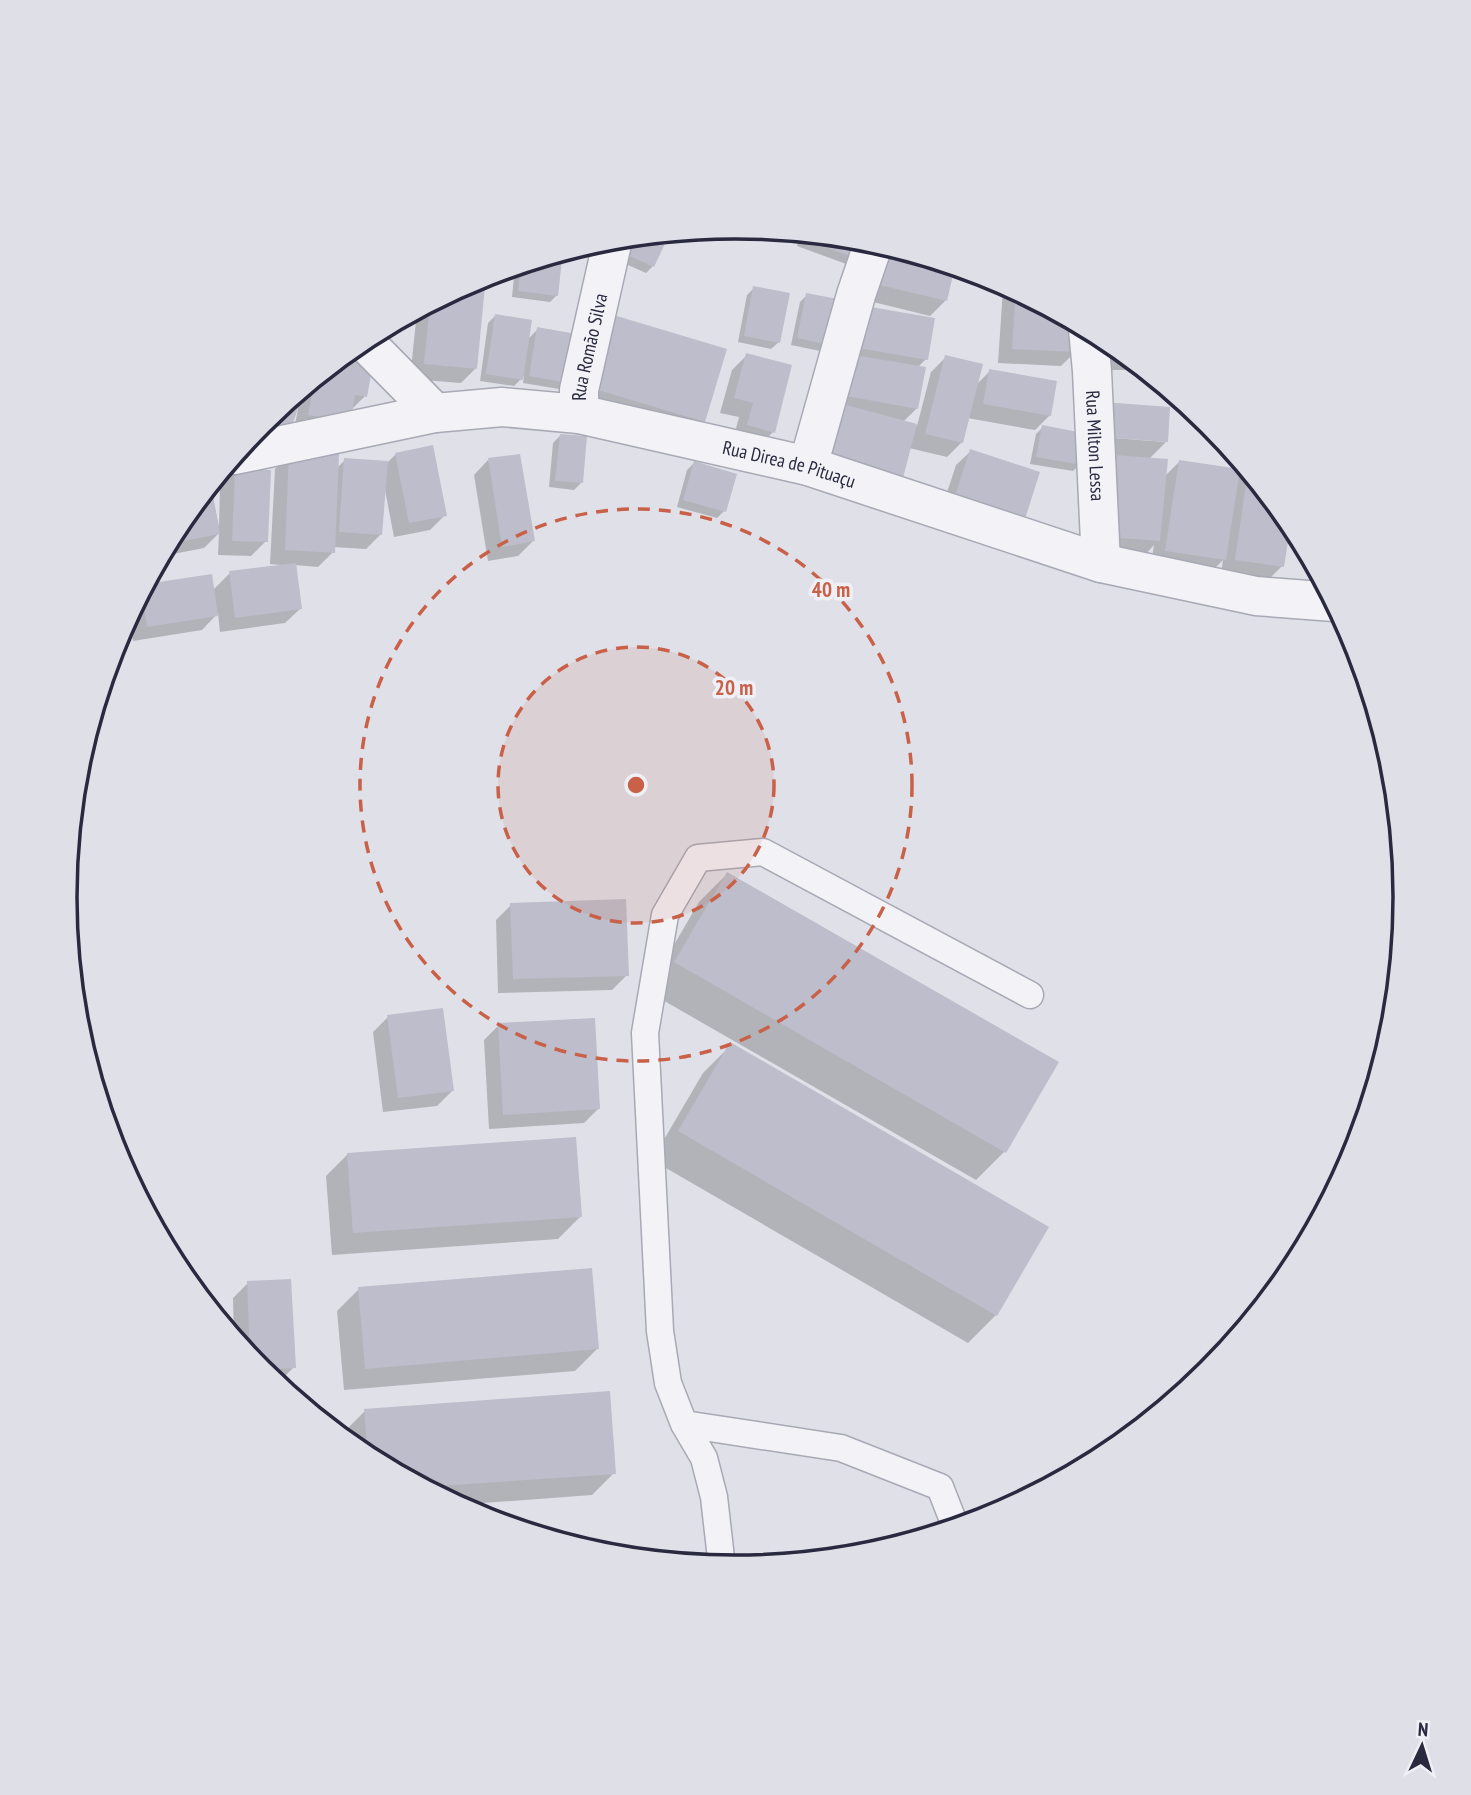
<svg xmlns="http://www.w3.org/2000/svg" width="1471" height="1795" viewBox="0 0 1471 1795" font-family="'PT Sans Narrow',sans-serif">
  <rect width="100%" height="100%" fill="#dfe0e8"/>
  <path fill="#0003" d="M801,233L863,239L849,265L797,246Z
    M619,238L653,266L646,273L610,257Z
    M874,242L953,266L945,301L930,316L857,298Z
    M543,258L560,260L557,295L550,302L512,297L515,267Z
    M484,276L476,368L461,383L410,379L417,311Z
    M1006,285L1108,340L1143,368L1141,370H1091L1076,351L1061,366L998,363L1003,289Z
    M754,288L779,342L771,349L738,342L747,295Z
    M807,295L825,352L791,345L800,302Z
    M495,316L527,340L538,329L566,382L559,389L523,383L524,376L514,386L480,381L488,323Z
    M611,316L703,421L688,436L574,401Z
    M845,321L926,359L917,368V408L903,422L917,426L931,372L946,357L976,385L990,371L1050,415L1035,430L967,418L961,443L947,457L909,448L807,470Z
    M351,349L365,396L350,411L294,430L298,409H296L287,434L247,441L261,423Z
    M747,355L773,432L758,447L733,440L739,417L720,413L732,370Z
    M1043,427L1087,436L1166,442L1149,459L1164,477L1179,462L1237,477L1246,468L1289,520L1282,566L1267,581L1221,574L1223,560L1209,574L1151,565L1154,545L1144,556L1093,551L1100,471L1117,454L1086,451L1080,464L1073,471L1030,464L1036,434Z
    M561,435L581,483L574,490L549,487L553,443Z
    M971,451L1038,473L941,511L956,465Z
    M290,454L337,468L345,460L387,463L396,454L445,515L430,530L394,537L385,490L381,534L366,549L333,547V552L318,567L295,565L300,609L285,623L220,632L218,613L202,630L133,641L129,617L128,619L145,586L213,590L230,573L281,567V565L270,564L275,469Z
    M488,460L533,541L518,556L488,561L474,475Z
    M694,463L724,511L717,518L677,507L687,470Z
    M235,470L266,541L251,556L218,555L219,533L204,548L163,556V553L178,525L210,486L219,527L220,485Z
    M727,874L1004,1152L976,1180L647,991L699,902Z
    M511,905L627,975L612,990L498,993L496,920Z
    M388,1017L452,1091L437,1106L383,1112L373,1032Z
    M499,1025L599,1108L584,1123L489,1129L484,1040Z
    M731,1045L996,1315L968,1343L652,1160L703,1073Z
    M348,1154L580,1217L558,1239L332,1255L326,1176Z
    M248,1283L294,1367L279,1382H274L261,1372L234,1339L233,1298Z
    M359,1289L597,1349L575,1371L344,1390L337,1311Z
    M365,1411L614,1473L592,1495L455,1505L363,1455L343,1439V1433Z"/>
  <path fill="#bdbdcb" d="M670,233L654,267L616,250L621,238Z
    M804,234L865,240L858,259L802,239Z
    M880,244L955,266L947,301L871,283Z
    M548,257L562,259L558,296L518,291L521,265Z
    M486,276L477,369L424,364L430,304Z
    M753,286L790,293L780,343L744,336Z
    M1016,290L1079,324L1078,352L1012,349Z
    M806,293L843,300L834,346L797,338Z
    M859,305L935,318L928,360L852,347Z
    M495,314L532,320L523,380L486,374Z
    M610,314L727,349L705,422L588,387Z
    M537,327L576,334L568,383L529,376Z
    M1105,338L1108,340L1128,356L1105,355Z
    M353,348L375,352L367,397L355,395L350,423L308,415L315,379Z
    M746,353L792,365L775,433L747,425L753,403L734,398Z
    M854,355L926,367L918,409L846,396Z
    M945,355L983,364L963,443L925,434Z
    M989,369L1057,381L1051,416L983,404Z
    M305,387L289,435L259,426L261,423Z
    M835,402L917,424L903,478L820,456Z
    M1103,402L1170,407L1168,442L1100,437Z
    M1042,425L1088,434L1082,465L1036,457Z
    M560,434L587,436L583,483L555,481Z
    M433,445L447,516L409,523L395,453Z
    M970,449L1040,472L1025,519L955,496Z
    M289,452L339,454L335,553L285,550Z
    M520,454L535,541L502,547L488,458Z
    M1114,455L1168,459L1160,541L1107,537Z
    M344,458L388,461L382,535L339,532Z
    M1179,460L1240,469L1226,560L1165,551Z
    M694,461L737,474L726,512L683,500Z
    M235,468L271,470L268,542L232,541Z
    M1248,470L1291,522L1284,567L1235,560Z
    M211,484L220,534L178,542L175,530L178,525Z
    M296,563L302,609L235,618L229,571Z
    M212,574L218,616L147,627L142,592L146,584Z
    M727,872L1059,1062L1006,1153L674,962Z
    M626,899L629,976L513,979L510,903Z
    M443,1008L454,1091L398,1098L387,1015Z
    M595,1018L600,1109L503,1115L498,1023Z
    M730,1042L1049,1227L997,1316L678,1131Z
    M576,1137L582,1217L353,1233L347,1153Z
    M592,1268L599,1349L365,1369L358,1287Z
    M291,1279L296,1368L259,1370L250,1358L247,1281Z
    M610,1391L616,1474L423,1487L368,1458L364,1409Z"/>
  <g fill="none" stroke-linecap="round" stroke-linejoin="round">
    <g stroke="#a8a9b5" stroke-width="29">
      <path id="lane" d="M684,1424L841,1448L940,1487L956,1528
        M722,1567L714,1497L704,1458L684,1424L668,1383L660,1331L645,1033L665,915L698,858L763,852L1030,995"/>
    </g>
    <g stroke="#a8a9b5" stroke-width="41">
      <g id="street">
        <path id="s1" d="M1088,329L1092,371L1101,563"/>
        <path d="M363,340L435,413"/>
        <path id="s2" d="M579,414V390L613,239"/>
        <path id="s3" d="M235,455L435,413L502,407L579,414L808,466L1101,563L1256,596L1334,602"/>
        <path d="M808,466L856,295L874,242"/>
      </g>
    </g>
    <use href="#lane" stroke="#f2f2f7" stroke-width="26"/>
    <use href="#street" stroke="#f2f2f7" stroke-width="38"/>
  </g>
  <circle cx="636" cy="785" r="138" fill="#c96149" fill-opacity=".12"/>
  <g fill="none" stroke="#c96149" stroke-width="3.5" stroke-dasharray="12 9">
    <circle cx="636" cy="785" r="138"/>
    <circle cx="636" cy="785" r="276"/>
  </g>
  <g text-anchor="middle" stroke-width="7" stroke-linejoin="round" paint-order="stroke">
    <g font-size="19" fill="#29293f" stroke="#efeff6">
      <text dy="7" stroke="none"><textPath href="#s2" startOffset="68">Rua Romão Silva</textPath></text>
      <text dy="7" stroke="none"><textPath href="#s1" startOffset="117">Rua Milton Lessa</textPath></text>
      <text dy="7" stroke="none"><textPath href="#s3" startOffset="565">Rua Direa de Pituaçu</textPath></text>
    </g>
  </g>
  <path d="M0 0H1471V1795H0ZM77 897a658 658 0 1 1 1316 0a658 658 0 1 1-1316 0Z" fill="#dfdfe7" fill-rule="evenodd"/>
  <path fill="none" stroke="#29293f" stroke-width="3.5" d="M77 897a658 658 0 1 1 1316 0a658 658 0 1 1-1316 0Z"/>
  <circle cx="636" cy="785" r="10" fill="#c96149" stroke="#efeff6" stroke-width="3.5"/>
  <g font-size="21" text-anchor="middle" font-weight="bold" fill="#c96149" stroke="#efeff6" stroke-width="7" stroke-linejoin="round" paint-order="stroke">
    <text x="831" y="597">40 m</text>
    <text x="734" y="695">20 m</text>
  </g>
  <g transform="translate(1422 1746) rotate(4)" stroke="#efeff6" stroke-width="5" paint-order="stroke">
  <path d="M0-5L12 26L0 18L-12 26Z" fill="#29293f"/>
  <text y="-10" font-size="19" font-weight="bold" text-anchor="middle" fill="#29293f">N</text>
  </g>
</svg>
